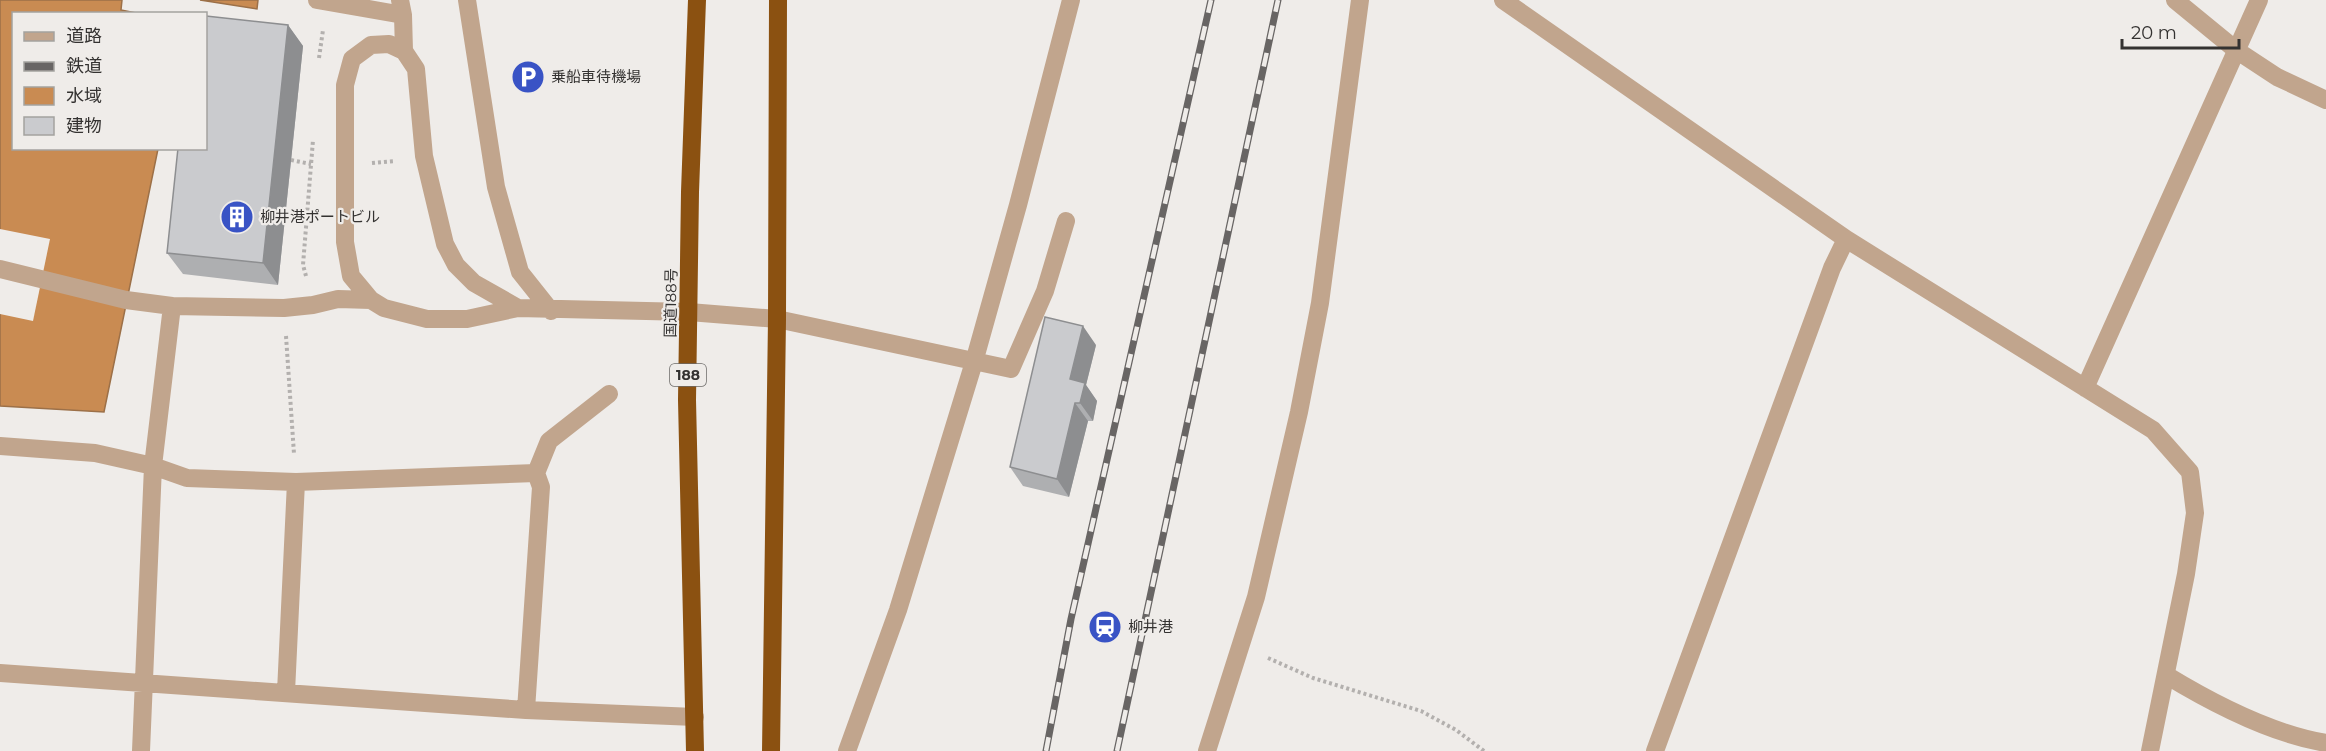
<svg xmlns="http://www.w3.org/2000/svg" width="2326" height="751" viewBox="0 0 2326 751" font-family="Montserrat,'Noto Sans JP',sans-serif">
  <rect width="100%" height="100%" fill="#efece9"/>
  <path fill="#c98b52" stroke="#9c7048" stroke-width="1.5" d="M0,0H122L121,10L136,13L14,14V148L158,149L104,412L0,406Z
    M200,0H258L257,9Z"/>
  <path fill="#efece9" d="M0,229L50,239L33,321L0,314Z"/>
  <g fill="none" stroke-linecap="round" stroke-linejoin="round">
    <path stroke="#b3b0ae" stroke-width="4" stroke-dasharray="3 3" stroke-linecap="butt" d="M319,58L323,30
      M291,160L311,164
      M372,163L395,161
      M306,276L303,265L313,140
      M286,336L294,454
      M1268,658L1313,678L1421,711L1456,730L1484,751"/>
    <path stroke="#c1a58d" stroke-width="18" d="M317,0L403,15
      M400,0L403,15L404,51
      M467,0L496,187L520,272L551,311
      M1503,0L1846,239L2153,430L2190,472L2195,513L2186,574L2150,751
      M2175,0L2236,50L2277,77L2326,100
      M0,269L126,300L172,306
      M518,308L474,283L456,265L445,244L424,156L416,69L404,51L389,44L371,45L352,59L345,85V242L351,276L371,300L384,308L427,319H467L518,308L689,312L777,319L1011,369L1045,291L1066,221
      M2085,388L2259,0
      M0,446L95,453L153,466L187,478L296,482L536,473L541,487L526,710
      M536,473L549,441L609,394
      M0,673L526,710L695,717
      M2166,675C2212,703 2272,734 2326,743
      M286,692L296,482
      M141,751L153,466L172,306L284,308L313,305L338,299L371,300
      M847,751L898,610L974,362L1018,205L1071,0
      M1207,751L1256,597L1299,412L1320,303L1360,0
      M1655,751L1832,268L1846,239"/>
    <path stroke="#8b5111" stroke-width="18" d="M695,751L687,400L690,192L697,0
      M771,751L777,319L778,0"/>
    <g stroke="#686564" stroke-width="7">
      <path id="rail" d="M1046,751L1071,619L1211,0
        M1117,751L1278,0"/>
    </g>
    <use href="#rail" stroke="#efece9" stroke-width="4.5" stroke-dasharray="14" stroke-linecap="butt"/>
  </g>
  <path fill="#aeafb1" d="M288,25L303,46L278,285L183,274L167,253Z
    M1096,345L1086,385L1097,401L1093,421H1088L1069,497L1023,486L1010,467Z"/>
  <path fill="#8d8e90" d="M288,25L303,46L278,285L263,263Z
    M1083,326L1096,345L1086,385L1097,401L1093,421L1080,403L1070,379Z
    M1075,403L1088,421L1069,497L1057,479Z"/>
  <path fill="#cacbce" stroke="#8d8e90" stroke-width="1.5" d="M206,16L288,25L263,263L167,253L178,148H206Z
    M1045,317L1083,326L1070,379L1085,383L1080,403H1075L1057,479L1010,467Z"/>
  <defs>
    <g id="parking-disc" transform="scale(1.725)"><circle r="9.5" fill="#3953c5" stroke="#efece9"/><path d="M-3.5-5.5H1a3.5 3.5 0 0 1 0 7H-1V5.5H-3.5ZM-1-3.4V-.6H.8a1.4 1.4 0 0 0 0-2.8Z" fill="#fff"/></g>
    <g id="building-disc" transform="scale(1.725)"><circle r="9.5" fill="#3953c5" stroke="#efece9"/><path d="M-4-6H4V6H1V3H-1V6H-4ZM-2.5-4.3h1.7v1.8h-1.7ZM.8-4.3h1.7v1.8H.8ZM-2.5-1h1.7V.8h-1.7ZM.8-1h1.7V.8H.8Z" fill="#fff"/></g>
    <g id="station-disc" transform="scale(1.725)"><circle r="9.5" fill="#3953c5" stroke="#efece9"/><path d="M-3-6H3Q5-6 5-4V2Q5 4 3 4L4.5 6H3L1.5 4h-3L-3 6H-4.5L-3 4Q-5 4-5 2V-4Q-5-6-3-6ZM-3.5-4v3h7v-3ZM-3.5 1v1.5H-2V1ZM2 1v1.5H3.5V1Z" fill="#fff"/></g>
  </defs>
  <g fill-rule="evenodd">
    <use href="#parking-disc" x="528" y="77"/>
    <use href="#building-disc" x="237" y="217"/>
    <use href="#station-disc" x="1105" y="627"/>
  </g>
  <g text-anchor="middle" stroke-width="4.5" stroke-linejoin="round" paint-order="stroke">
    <rect fill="#efece9" stroke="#6c6a68" stroke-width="1.5" x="670" y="364" width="36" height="22" rx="4.5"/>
    <g font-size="14" font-weight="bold" fill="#343231">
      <text x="688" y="380">188</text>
    </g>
    <g font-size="15" fill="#343231" stroke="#efece9" text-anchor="start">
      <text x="551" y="82">乗船車待機場</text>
      <text x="260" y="222">柳井港ポートビル</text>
      <text x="1128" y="632">柳井港</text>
    </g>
    <g font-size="15" fill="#343231" stroke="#efece9">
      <text transform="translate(671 303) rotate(-89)" y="5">国道188号</text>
    </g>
  </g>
  <rect x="12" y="12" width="195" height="138" fill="#efece9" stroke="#a4a29f" stroke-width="1.5"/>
  <rect x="24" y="32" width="30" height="9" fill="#c1a58d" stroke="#a4a29f" stroke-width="1.5"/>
  <text x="66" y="42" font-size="18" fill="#343231">道路</text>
  <rect x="24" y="62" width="30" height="9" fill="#686564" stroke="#a4a29f" stroke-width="1.5"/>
  <text x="66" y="72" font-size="18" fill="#343231">鉄道</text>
  <rect x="24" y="87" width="30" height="18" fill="#c98b52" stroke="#a4a29f" stroke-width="1.5"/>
  <text x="66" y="102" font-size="18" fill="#343231">水域</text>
  <rect x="24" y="117" width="30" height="18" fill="#cacbce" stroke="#a4a29f" stroke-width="1.5"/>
  <text x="66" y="132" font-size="18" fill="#343231">建物</text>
  <path d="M2122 39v9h117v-9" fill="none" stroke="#343231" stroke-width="3"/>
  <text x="2131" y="39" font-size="18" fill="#343231" stroke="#efece9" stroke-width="4.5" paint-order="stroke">20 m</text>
</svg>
